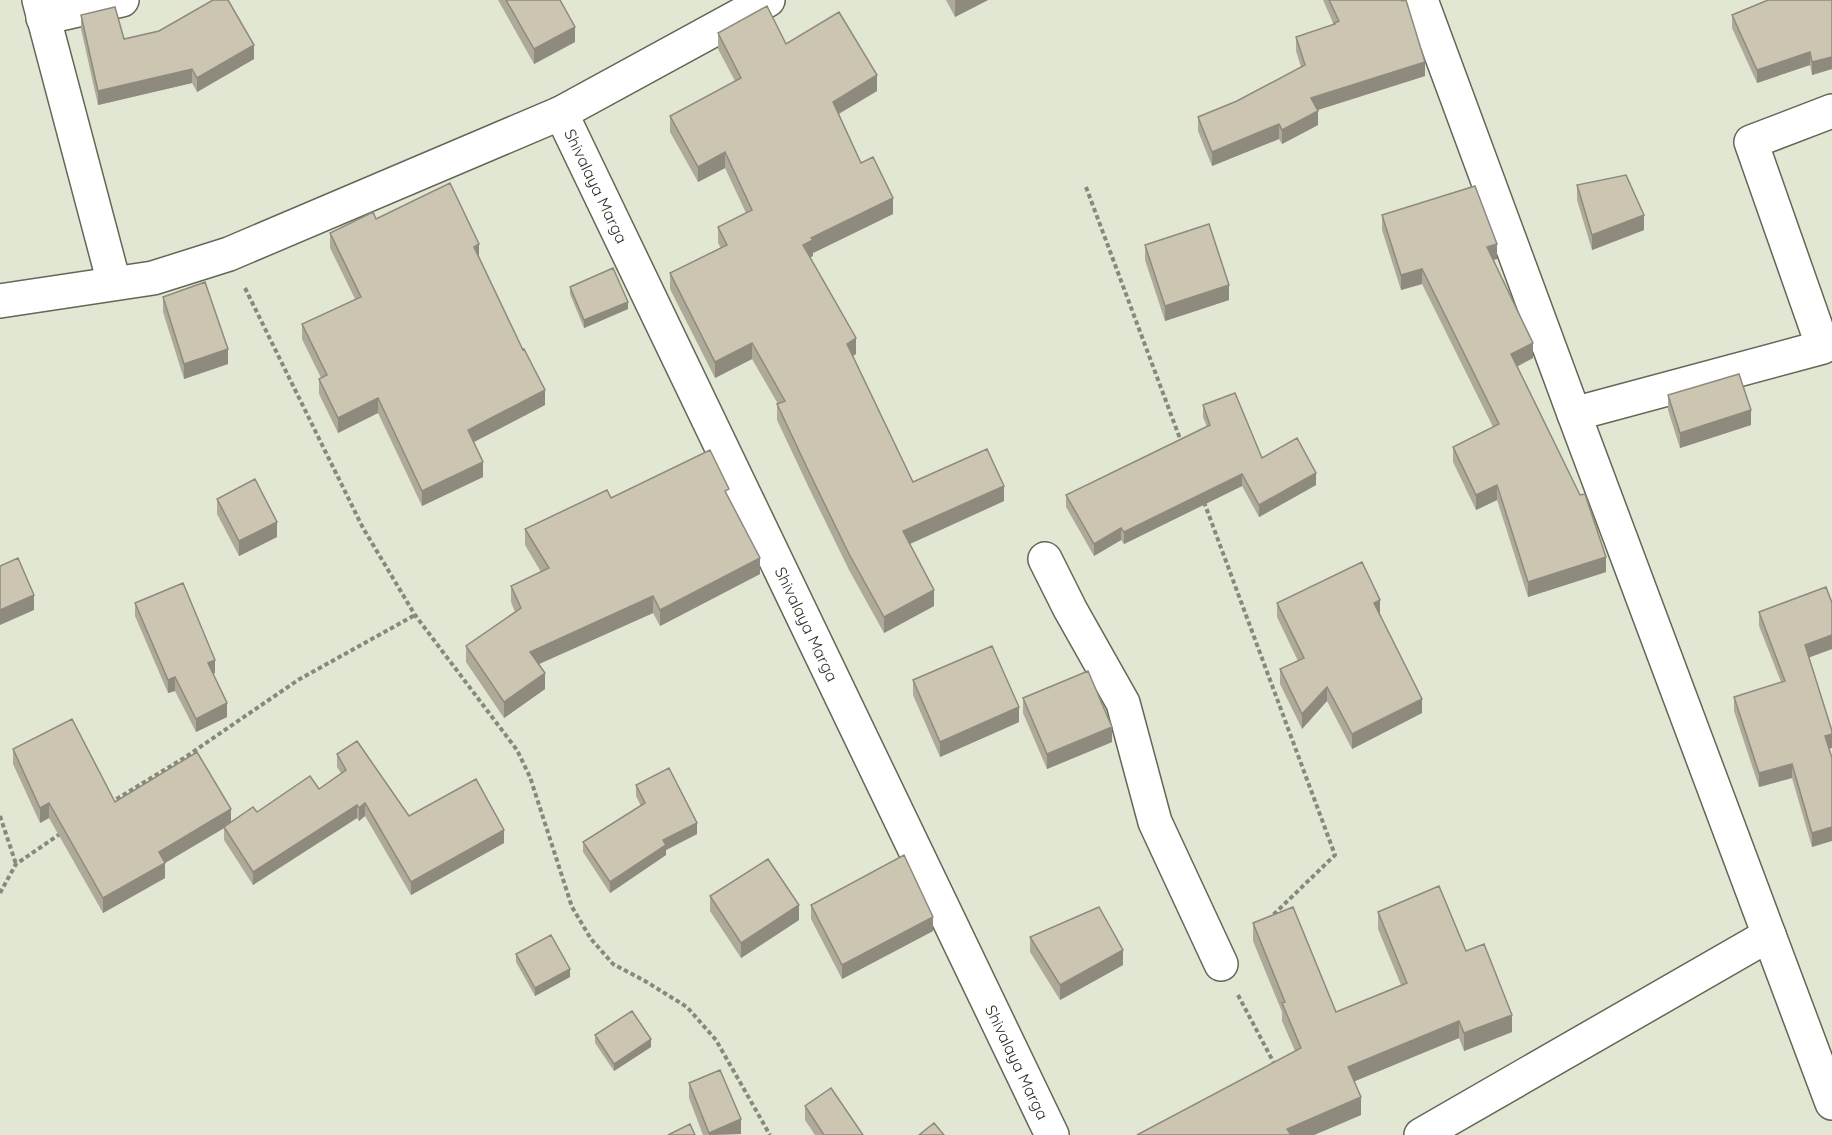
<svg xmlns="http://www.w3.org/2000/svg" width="1832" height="1135" viewBox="0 0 1832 1135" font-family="Quicksand,sans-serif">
  <rect width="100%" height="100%" fill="#e1e7d3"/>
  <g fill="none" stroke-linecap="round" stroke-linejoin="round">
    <g stroke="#626756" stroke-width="36">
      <g id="street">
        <path d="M39,0L114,283"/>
        <path d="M1421,0L1574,414L1769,935"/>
        <path d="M43,18L122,0"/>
        <path id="s1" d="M561,113L1052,1135"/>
        <path d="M0,301L153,278L229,254L561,113L768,0"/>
        <path d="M1574,414L1823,347L1751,142L1832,111"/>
        <path d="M1045,559L1070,609L1123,703L1155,822L1221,964"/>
        <path d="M1421,1135L1769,935L1832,1103"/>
      </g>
    </g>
    <path stroke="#868a7c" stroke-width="4" stroke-dasharray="4.5 3" stroke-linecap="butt" d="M1086,187L1182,444
      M245,288L363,528L415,615L517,750L530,777L572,907L591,939L613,964L645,981L687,1007L716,1040L770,1135
      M1204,502L1335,855L1271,917
      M110,803L184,758L298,680L415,615
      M0,816L16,864
      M0,893L16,864L63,832
      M1238,995L1275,1065"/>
    <use href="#street" stroke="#fff" stroke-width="33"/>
  </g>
  <path fill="#afa999" d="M498,0H560L575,42L534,64Z
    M946,0H988L955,17Z
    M1323,0H1401L1425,76L1318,110V125L1282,144L1279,139L1212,166L1198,131V117L1237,101L1301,67L1296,51V37L1334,25Z
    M1832,0V69L1812,75L1810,65L1757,83L1732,28V15Z
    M81,15L124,39L254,59L197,92L192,83L98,105L81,29Z
    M718,33L786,44L877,91L839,114L861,163L893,214L813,253V256L810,257L856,354L853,356L913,482L1004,501L910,544L934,606L884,633L849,570L809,488L777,420V404H778L752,359L715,378L670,289V273L721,248L718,243V227L746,213L725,168L698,182L670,132V116L735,81L718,49Z
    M1577,185L1644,230L1592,250L1577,200Z
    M1382,215L1497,259L1493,260L1533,358L1517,367L1606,572L1528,597L1497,500L1476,510L1453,462V447L1493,427L1422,284L1401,290L1382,230Z
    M376,219L479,258L545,405L474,442L483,477L422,506L378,413L338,433L319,394V379L321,378L302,339V324L355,299L330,248V233Z
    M1145,245L1229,300L1165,321L1145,260Z
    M570,287L628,309L584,328L570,294Z
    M163,297L228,364L184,379L163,312Z
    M1668,395L1751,425L1680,448L1668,410Z
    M1203,405L1262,458L1316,485L1259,517L1242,486L1124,544L1121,540L1094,556L1066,507V495L1207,427L1203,417Z
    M611,498H729L760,574L660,626L653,613L539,664L545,689L504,718L466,662V646L515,612L511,602V586L541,572L525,545V529Z
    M217,499L277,537L239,556L217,514Z
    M135,603L215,673L213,674L227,717L196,732L175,691L168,693L135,616Z
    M1277,603L1380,614L1422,713L1352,749L1327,701L1302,729L1280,684V669L1298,661L1277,617Z
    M1759,612L1832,649L1809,657L1829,749L1812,847L1792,778L1759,787L1734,711V697L1781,682L1759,626Z
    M913,680L1019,722L940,757L913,695Z
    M1023,698L1112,742L1047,769L1023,713Z
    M13,749L115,802L231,822L319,789L341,773L337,767V754L409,816L504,843L411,895L365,816L359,821L357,818L253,885L224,840V828L165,863V878L103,913L49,818L40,823L13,764Z
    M636,785L697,834L666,850V855L610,893L583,852V842L641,806L636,796Z
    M710,896L799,920L741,958L710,911Z
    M811,905L933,931L842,979L811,919Z
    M1378,912L1466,951L1512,1032L1464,1051L1459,1038L1355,1081L1361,1115L1314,1135H1137L1295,1051L1282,1021V1012L1253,941V923L1336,1012L1401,985L1378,929Z
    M1030,937L1123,965L1060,1000L1030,952Z
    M516,954L570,977L535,996L516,962Z
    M595,1035L651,1047L614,1071L595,1043Z
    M689,1083L741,1134L703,1135L689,1098Z
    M805,1106L863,1135H815L805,1120Z"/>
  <path fill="#8e8a7d" d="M956,0H988L955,17V1Z
    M575,27V42L534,64V49Z
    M254,45V59L197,92V78Z
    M1810,52V65L1757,83V70Z
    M1832,57V69L1812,75V62Z
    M1425,62V76L1311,112V98Z
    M192,69V83L98,105V91Z
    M877,75V91L833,117V102Z
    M1318,111V125L1282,144V130Z
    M1279,124V139L1212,166V152Z
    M725,152V168L698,182V167Z
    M893,198V214L813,253V256L803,261V245L811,238Z
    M1644,215V230L1592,250V235Z
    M479,244V259L474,247Z
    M1497,244V259L1487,262V247Z
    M1422,269V284L1401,290V275Z
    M1229,285V300L1165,321V306Z
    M628,302V309L584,328V320Z
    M856,338V354L847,359V344Z
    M752,343V359L715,378V362Z
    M1533,343V358L1511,369V354Z
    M228,349V364L184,379V364Z
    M545,390V405L468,445V430Z
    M378,398V413L338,433V418Z
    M1751,410V425L1680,448V433Z
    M483,462V477L422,506V491Z
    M1316,473V485L1259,517V505Z
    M1242,474V486L1124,544V532Z
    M1497,485V500L1476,510V495Z
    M1004,486V501L903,547V531Z
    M277,522V537L239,556V541Z
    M1121,528V540L1094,556V544Z
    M1606,557V572L1528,597V582Z
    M760,558V574L660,626V610Z
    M934,590V606L884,633V617Z
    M34,595V610L0,625V610Z
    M653,596V613L530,668V652Z
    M1380,600V614L1374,617V603Z
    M1832,635V649L1805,659V645Z
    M215,660V673L208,676V663Z
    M545,673V689L504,718V702Z
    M175,677V691L168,693V680Z
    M1327,687V701L1302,729V714Z
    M1422,699V713L1352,749V734Z
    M227,703V717L196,732V719Z
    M1019,707V722L940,757V742Z
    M1112,727V742L1047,769V754Z
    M1832,734V748L1825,750V736Z
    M1792,764V778L1759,787V773Z
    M49,803V818L40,823V808Z
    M365,803V816L359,821V808Z
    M357,805V818L253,885V872Z
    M231,809V824L165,863V878L103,913V898L159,852Z
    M697,823V834L666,850V855L610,893V882L663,840Z
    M1832,827V841L1812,847V833Z
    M504,830V843L411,895V882Z
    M799,905V920L741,958V943Z
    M933,917V931L842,979V965Z
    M1123,950V965L1060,1000V985Z
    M570,969V977L535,996V988Z
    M1512,1015V1032L1464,1051V1033Z
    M1459,1021V1038L1348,1084V1067Z
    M651,1039V1047L614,1071V1064Z
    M1361,1097V1115L1314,1135H1287V1129Z
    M741,1119V1134L709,1135V1133Z"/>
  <path fill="#cbc5b2" stroke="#8e8a7d" stroke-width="1.5" d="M213,0H228L254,45L197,78L192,69L98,91L81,15L115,7L124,39L159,31Z
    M506,0H560L575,27L534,49Z
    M1329,0H1401L1402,1L1406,0L1425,62L1311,98L1318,111L1282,130L1279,124L1212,152L1198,117L1237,101L1305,65L1296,37L1335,24L1334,23L1339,21Z
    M1768,0H1832V57L1812,62L1810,52L1757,70L1732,15Z
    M767,6L786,44L839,12L877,75L833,102L861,163L873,157L893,198L811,238L813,240L803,245L856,338L847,344L913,482L987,449L1004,486L903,531L934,590L884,617L849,554L809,472L777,404L785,401L752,343L715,362L670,273L727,245L718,227L752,210L725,152L698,167L670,116L741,78L718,33Z
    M1626,175L1644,215L1592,235L1577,185Z
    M450,183L479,244L474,247L523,350L524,349L545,390L468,430L483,462L422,491L378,398L338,418L319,379L327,375L302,324L361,297L330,233L373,212L376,219Z
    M1475,186L1497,244L1487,247L1533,343L1511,354L1580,495L1585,494L1606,557L1528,582L1497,485L1476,495L1453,447L1499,424L1422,269L1401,275L1382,215Z
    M1209,224L1229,285L1165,306L1145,245Z
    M613,268L628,302L584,320L570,287Z
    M205,282L228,349L184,364L163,297Z
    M1739,374L1751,410L1680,433L1668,395Z
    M1235,393L1262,458L1297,438L1316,473L1259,505L1242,474L1124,532L1121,528L1094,544L1066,495L1210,425L1203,405Z
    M710,450L729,489L725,491L760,558L660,610L653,596L530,652L545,673L504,702L466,646L521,608L511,586L549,568L525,529L607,490L611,498Z
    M255,479L277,522L239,541L217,499Z
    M18,558L34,595L0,610V566Z
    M1362,562L1380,600L1374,603L1422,699L1352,734L1327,687L1302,714L1280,669L1304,658L1277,603Z
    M183,583L215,660L208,663L227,703L196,719L175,677L168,680L135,603Z
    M1826,587L1832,603V635L1805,645L1832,731V734L1825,736L1832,758V827L1812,833L1792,764L1759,773L1734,697L1785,681L1759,612Z
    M992,646L1019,707L940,742L913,680Z
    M1088,671L1112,727L1047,754L1023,698Z
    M72,719L115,802L197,752L231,809L159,852L165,863L103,898L49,803L40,808L13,749Z
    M357,741L409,816L476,779L504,830L411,882L365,803L359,808L357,805L253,872L224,827L253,807L257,812L310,776L319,789L346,770L337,754Z
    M669,768L697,823L663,840L666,845L610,882L583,842L645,803L636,785Z
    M904,855L933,917L842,965L811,905Z
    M768,859L799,905L741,943L710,896Z
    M1439,886L1466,951L1484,944L1512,1015L1464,1033L1459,1021L1348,1067L1361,1097L1287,1129L1291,1135H1137L1301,1048L1282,1003L1285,1002L1253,923L1293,907L1336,1012L1407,983L1378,912Z
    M1099,907L1123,950L1060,985L1030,937Z
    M551,935L570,969L535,988L516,954Z
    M632,1011L651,1039L614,1064L595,1035Z
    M720,1070L741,1119L709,1133L689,1083Z
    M831,1088L863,1135H824L805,1106Z
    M934,1123L944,1135H919Z
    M690,1124L695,1135H668Z"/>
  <g text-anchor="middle" stroke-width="4.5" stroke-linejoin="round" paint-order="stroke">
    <g font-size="16" fill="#2d2f28" stroke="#e1e7d3">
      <text dy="6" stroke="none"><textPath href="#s1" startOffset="81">Shivalaya Marga</textPath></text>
      <text dy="6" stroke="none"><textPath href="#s1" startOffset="567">Shivalaya Marga</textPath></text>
      <text dy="6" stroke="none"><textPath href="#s1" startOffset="1053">Shivalaya Marga</textPath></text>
    </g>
  </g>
</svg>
